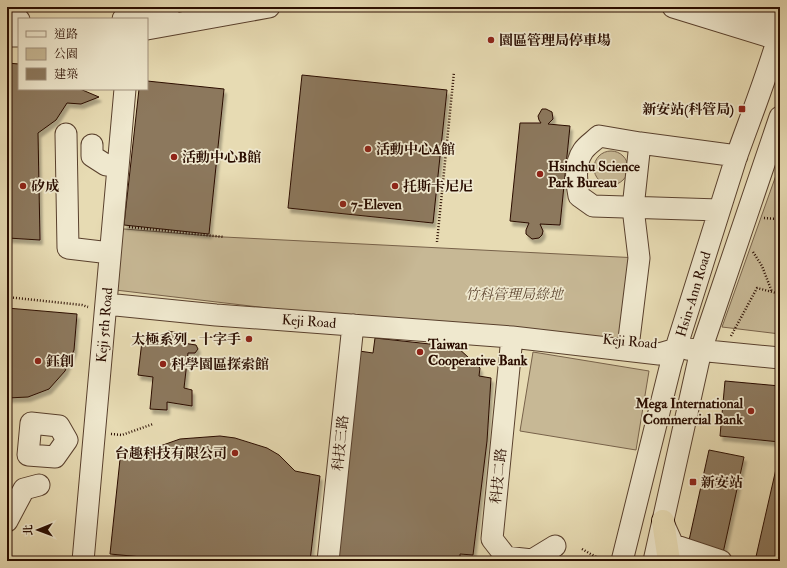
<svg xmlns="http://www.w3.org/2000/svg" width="787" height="568" viewBox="0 0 787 568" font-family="'IM FELL Double Pica','Noto Serif TC',serif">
  <defs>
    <filter id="shadow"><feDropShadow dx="2.5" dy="4.5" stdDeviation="1" flood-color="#0004"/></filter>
  </defs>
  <rect width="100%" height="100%" fill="#e7dbb3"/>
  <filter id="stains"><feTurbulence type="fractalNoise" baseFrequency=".005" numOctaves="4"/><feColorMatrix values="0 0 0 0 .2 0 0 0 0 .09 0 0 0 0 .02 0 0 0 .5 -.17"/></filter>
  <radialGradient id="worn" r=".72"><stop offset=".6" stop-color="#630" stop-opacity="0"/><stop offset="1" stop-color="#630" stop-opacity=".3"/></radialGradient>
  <path fill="#c7b895" stroke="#78624a" d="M594 168a17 17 0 1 1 34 0a17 17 0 1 1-34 0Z
    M780,164V334L722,327Z
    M112,228L224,237L639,258L629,339L512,337L107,289Z
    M533,352L649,371L636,450L520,431Z"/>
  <path fill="#8c785d" stroke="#2a0d00" filter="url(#shadow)" d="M7,63L19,64V89H80L99,97L81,104L67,103L56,120L38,133L40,240L8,238L7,252Z
    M302,75L447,90L433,223L288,208Z
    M147,81L224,89L209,234L124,225L139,89H147Z
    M542,109H546L552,112L553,119L548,124L570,126L560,225L540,224L543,231L542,235L539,238L532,239L526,234V230L529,223L510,221L520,123H541L539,120L538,116Z
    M7,308L77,314L74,350L65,371L49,389L28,397L7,398Z
    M168,331L183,334V343L196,345L198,349L195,353H188L184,388L192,390V406L167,402V410L150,409L153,377L138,375L142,341L166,344Z
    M375,338L457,347L480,368L479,376L491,378L487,441L473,555L460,554V561H343L337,552L359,351L373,353Z
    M725,381L780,386V442L720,436Z
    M220,436L235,438L267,448L279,455L295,471L320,476L310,561H185L110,554L121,450L143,452L180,439Z
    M709,450L744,457L723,553L688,545Z
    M776,469L780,470V561H755Z"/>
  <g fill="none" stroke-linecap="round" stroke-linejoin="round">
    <g stroke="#59402d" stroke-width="23">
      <path id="minor" d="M673,7L780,40
        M731,7L780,22
        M123,19L168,13
        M7,20H19
        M147,29L269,7
        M7,36H19
        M66,134L68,248L110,253
        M92,145V156L106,165H118
        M719,210L593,206L579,196C576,182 574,164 583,151C587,145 594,141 599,136L640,143L737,156
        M106,304L216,315L512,337L659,354L676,349
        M512,337L492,539L506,557L532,560L555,546
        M629,339L639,258L633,208L640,143
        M687,349L780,358
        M31,423L59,426L67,440L55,457L28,455Z
        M7,521L24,489L39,485
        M664,525L673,545L721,561
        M83,561L125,89
        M328,561L353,325
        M622,561L671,364C693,296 714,226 736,158C751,116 768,74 780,31
        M654,561L701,350L780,117"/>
    </g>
    <g stroke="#2a0d00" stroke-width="24">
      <path id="highway" d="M663,521L669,561"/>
    </g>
    <path stroke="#2a0d00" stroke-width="2.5" stroke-dasharray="1 2" stroke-linecap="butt" d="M764,218L777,219L780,217
      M129,227L224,237
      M437,242L454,72
      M753,252L762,266L772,292
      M7,297L82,305L88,307
      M731,336L757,288L780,294
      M111,434L122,435L153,424
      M582,549L603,561"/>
    <use href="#minor" stroke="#efe8ce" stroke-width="21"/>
    <use href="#highway" stroke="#e7dbb3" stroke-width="22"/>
  </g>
  <g fill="#8f2418" stroke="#efe8ce" stroke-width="1.5">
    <circle cx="491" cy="40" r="4"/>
    <rect x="738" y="105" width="8" height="8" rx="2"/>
    <circle cx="368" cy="149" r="4"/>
    <circle cx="174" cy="157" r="4"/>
    <circle cx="540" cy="174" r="4"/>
    <circle cx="23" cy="186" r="4"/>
    <circle cx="395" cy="186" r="4"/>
    <circle cx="343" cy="204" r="4"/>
    <circle cx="249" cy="339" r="4"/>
    <circle cx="420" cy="352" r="4"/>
    <circle cx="38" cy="361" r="4"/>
    <circle cx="163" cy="364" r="4"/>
    <circle cx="751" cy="411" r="4"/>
    <circle cx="235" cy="453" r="4"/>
    <rect x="689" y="478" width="8" height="8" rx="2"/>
  </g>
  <g text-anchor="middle" stroke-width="3.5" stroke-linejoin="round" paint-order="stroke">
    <g font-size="14" font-weight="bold" fill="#2a0d00" stroke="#efe8ce" text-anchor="start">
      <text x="499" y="45">園區管理局停車場</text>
      <text x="734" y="114" text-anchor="end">新安站(科管局)</text>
      <text x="376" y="154">活動中心A館</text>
      <text x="182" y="162">活動中心B館</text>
      <text x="548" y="171">Hsinchu Science<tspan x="548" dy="16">Park Bureau</tspan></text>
      <text x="31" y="191">矽成</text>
      <text x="403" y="191">托斯卡尼尼</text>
      <text x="351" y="209">7-Eleven</text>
      <text x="241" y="344" text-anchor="end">太極系列 - 十字手</text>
      <text x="428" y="349">Taiwan<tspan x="428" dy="16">Cooperative Bank</tspan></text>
      <text x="46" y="366">鈺創</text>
      <text x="171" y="369">科學園區探索館</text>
      <text x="743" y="408" text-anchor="end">Mega International<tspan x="743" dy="16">Commercial Bank</tspan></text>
      <text x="227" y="458" text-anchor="end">台趣科技有限公司</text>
      <text x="701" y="487">新安站</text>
    </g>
    <g font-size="14" font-style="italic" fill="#614934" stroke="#efe8ce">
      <text x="514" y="299">竹科管理局綠地</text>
    </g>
    <g font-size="14" fill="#2a0d00" stroke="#efe8ce">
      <text transform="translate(693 294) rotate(-73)" y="5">Hsin-Ann Road</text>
      <text transform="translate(309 321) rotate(4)" y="5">Keji Road</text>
      <text transform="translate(104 325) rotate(-85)" y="5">Keji 5th Road</text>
      <text transform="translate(630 341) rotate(5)" y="5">Keji Road</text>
      <text transform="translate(340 443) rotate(-84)" y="5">科技三路</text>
      <text transform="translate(498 476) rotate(-84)" y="5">科技二路</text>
    </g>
  </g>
  <rect width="787" height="568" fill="none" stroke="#e7dbb3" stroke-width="24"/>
  <rect x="8" y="8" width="771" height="552" fill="none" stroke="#2a0d00" stroke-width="2"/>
  <rect x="12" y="12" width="763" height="544" fill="none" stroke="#2a0d00"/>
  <rect x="18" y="18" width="130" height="72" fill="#efe8ce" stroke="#a0907c"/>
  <rect x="26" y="31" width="20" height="6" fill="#efe8ce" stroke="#a0907c"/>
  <text x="54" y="38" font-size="12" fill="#2a0d00">道路</text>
  <rect x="26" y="48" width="20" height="12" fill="#c7b895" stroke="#a0907c"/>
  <text x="54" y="58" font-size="12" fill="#2a0d00">公園</text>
  <rect x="26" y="68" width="20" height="12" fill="#8c785d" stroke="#a0907c"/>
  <text x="54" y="78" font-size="12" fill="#2a0d00">建築</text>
  <g transform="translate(38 530) rotate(269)" stroke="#efe8ce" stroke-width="3" paint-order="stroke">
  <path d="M0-3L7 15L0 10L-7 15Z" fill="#2a0d00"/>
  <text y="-6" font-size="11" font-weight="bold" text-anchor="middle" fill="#2a0d00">北</text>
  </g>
  <rect width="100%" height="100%" filter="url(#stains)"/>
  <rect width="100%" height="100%" fill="url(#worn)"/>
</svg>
